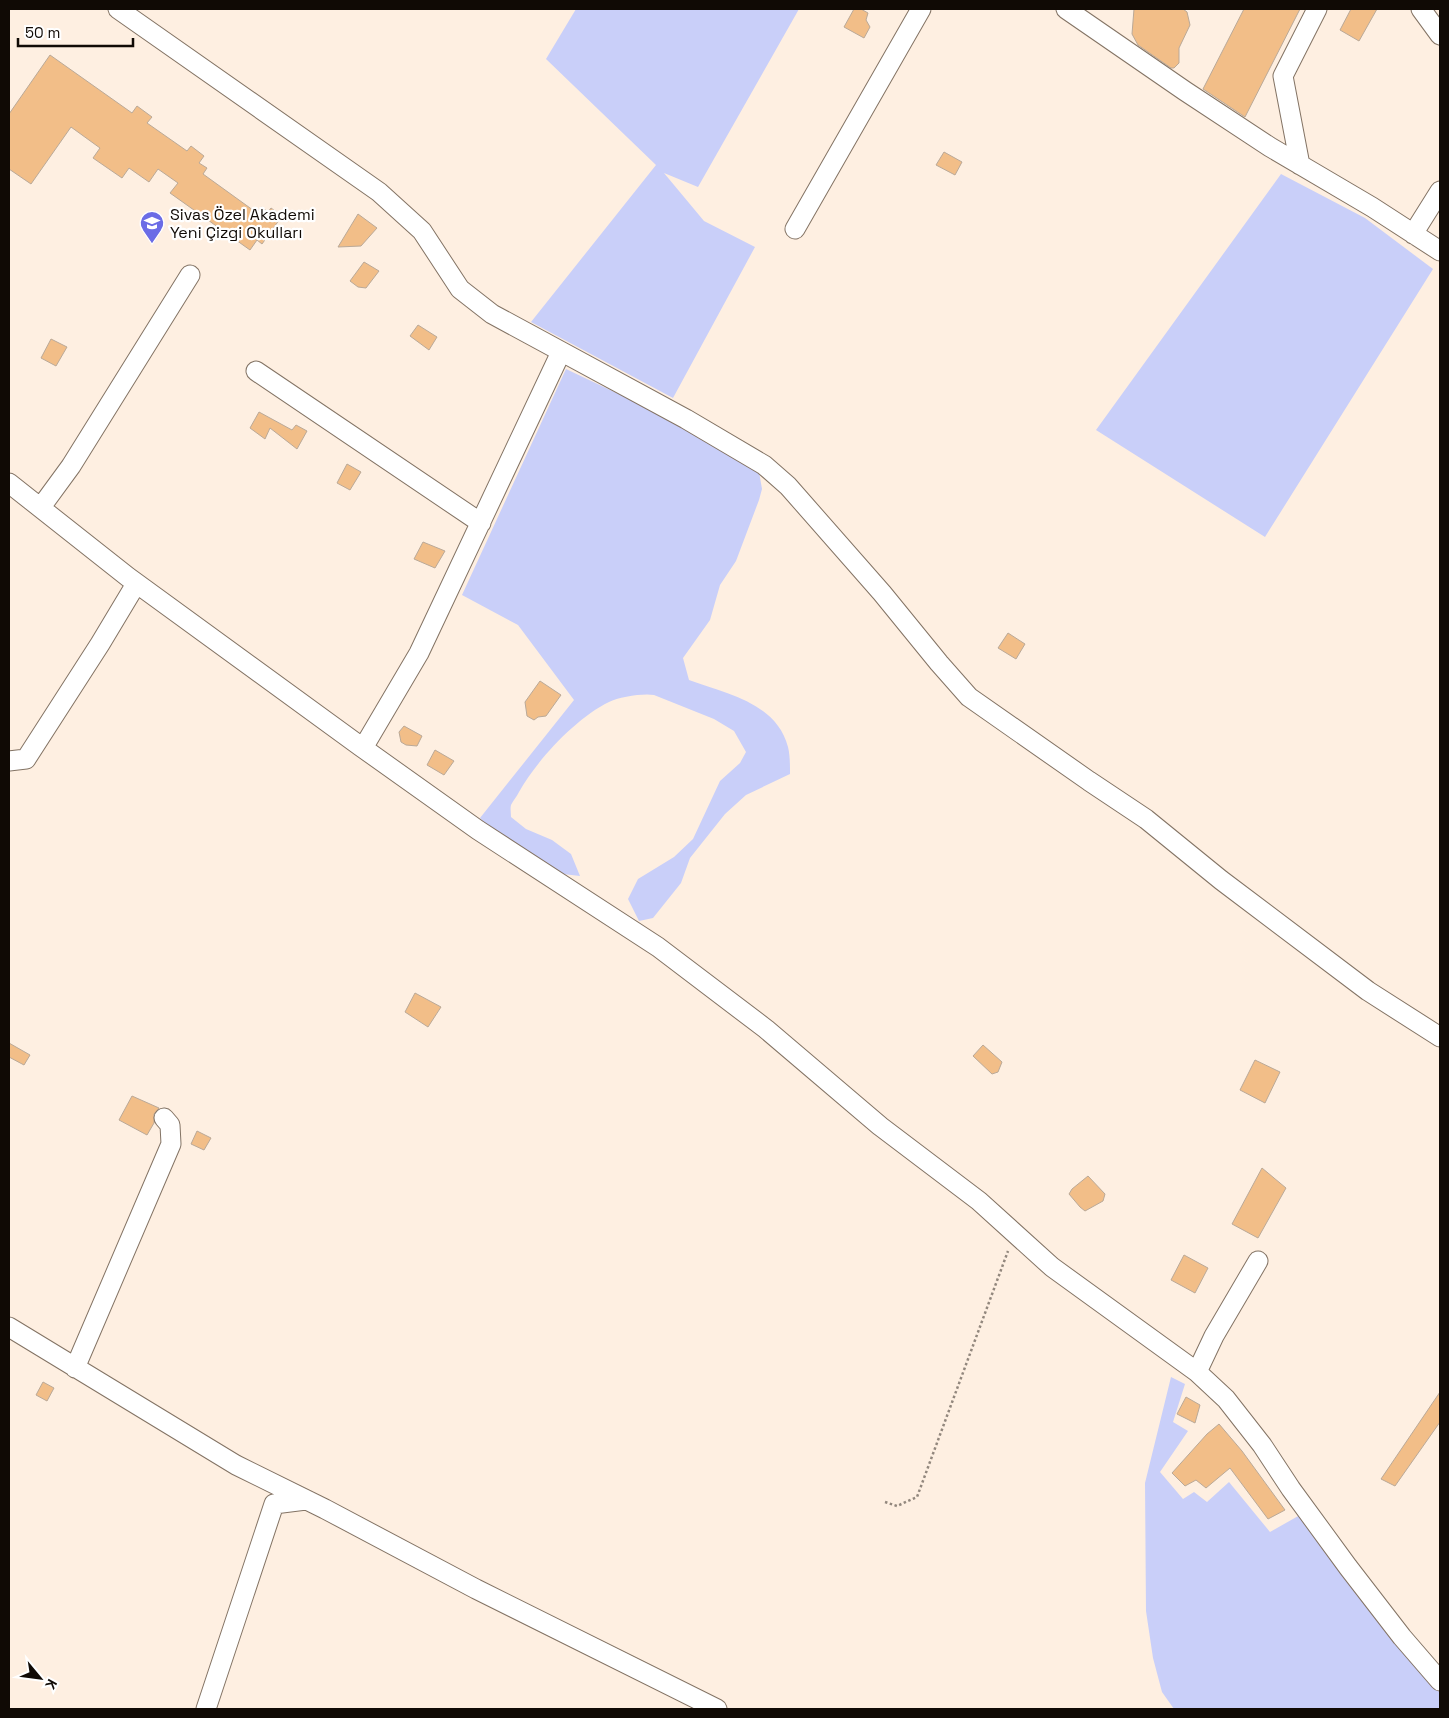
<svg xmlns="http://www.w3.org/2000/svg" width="1449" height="1718" viewBox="0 0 1449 1718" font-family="'Space Grotesk',sans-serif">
  <rect width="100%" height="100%" fill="#feefe1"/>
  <path fill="#c9cff9" d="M576,9H799L698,187L664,173L704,221L755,247L673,398L531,322L656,165L546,59Z
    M1281,174L1365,218L1433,269L1265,537L1096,430Z
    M566,369L646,407L750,464L759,472L762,489L759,500L736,561L720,585L710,620L683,658L689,680C726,694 776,702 788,747C790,755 790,765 790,774L746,795L725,814L690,858L681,883L653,918L639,921L628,899L638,879L674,857L693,839L720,781L740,763L746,752L734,731L714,719L654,695C643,693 619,697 609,702C576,718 537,760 519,792C517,796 513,801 511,805C510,809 511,813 511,817L526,829L552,840L571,854L580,876L563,874L492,831L480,818L574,700L518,625L462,595Z
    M1171,1377L1185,1384L1173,1422L1188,1431L1160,1472L1183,1499L1194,1492L1207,1502L1229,1482L1270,1532L1300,1515L1440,1693V1709H1174L1162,1692L1153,1658L1146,1611L1145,1483Z"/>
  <path fill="#f2be88" stroke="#baa998" d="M854,9H861L868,13L866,20L870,27L864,38L844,27Z
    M1134,9H1183L1187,12L1190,25L1179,48V63L1174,68H1171L1138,45L1132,34Z
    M1244,9H1300L1245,117L1203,89Z
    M1351,9H1377L1359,41L1340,30Z
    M50,55L132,113L137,106L152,117L147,123L187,151L191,146L204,156L199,163L207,168L203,174L257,213L261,207L268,212L271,208L282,216L262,244L257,240L250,250L170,193L178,183L158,169L149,182L129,168L122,178L93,158L100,148L71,127L31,184L9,169V114Z
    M944,152L962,162L955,175L936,165Z
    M358,214L377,228L361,246L338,247Z
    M364,262L379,271L366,288L358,287L350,281Z
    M418,325L437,337L429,350L410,336Z
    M51,339L67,347L56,366L41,358Z
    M259,412L292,430L296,425L307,431L297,449L270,428L265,439L250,428Z
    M347,464L361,472L350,490L337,483Z
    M423,542L445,551L435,568L414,559Z
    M1008,633L1025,644L1016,659L998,648Z
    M540,681L561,695L546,716L538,717L534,720L527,716L525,702Z
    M404,726L422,736L417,746L406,745L401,742L399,732Z
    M435,750L454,761L444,775L427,765Z
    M415,993L441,1007L428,1027L405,1012Z
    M9,1043L30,1055L24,1065L9,1057Z
    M983,1045L1002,1062L998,1072L992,1074L973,1056Z
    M1255,1060L1280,1072L1265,1103L1240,1090Z
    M132,1096L159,1108L154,1114V1123L147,1135L119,1120Z
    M197,1131L211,1138L204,1150L191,1144Z
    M1262,1168L1286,1188L1258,1238L1232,1224Z
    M1088,1176L1105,1194L1103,1201L1085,1211L1080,1207L1069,1194L1072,1189Z
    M1184,1255L1208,1268L1195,1293L1171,1280Z
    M43,1382L54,1388L47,1401L36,1395Z
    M1440,1392V1422L1395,1486L1381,1479Z
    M1186,1397L1200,1405L1195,1423L1177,1414Z
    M1219,1424L1242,1451L1285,1510L1268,1519L1230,1468L1206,1488L1196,1480L1185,1486L1172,1473L1207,1434Z"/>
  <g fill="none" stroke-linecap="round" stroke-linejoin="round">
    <g stroke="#837364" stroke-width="21">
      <path id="minor" d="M118,9L379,192L422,231L460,289L492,314L686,419L764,465L788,486L882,593L939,663L969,697L1089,781L1146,819L1221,880L1368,991L1440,1037
        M1066,9L1185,91L1270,147L1372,207L1440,251
        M1421,9L1440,35
        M1300,165L1283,76L1317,9
        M795,229L921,9
        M1413,234L1440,191
        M256,371L481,523
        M9,483L128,577L360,746L478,830L658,947L766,1029L880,1126L979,1201L1052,1267L1197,1372L1226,1399L1262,1445L1291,1489L1348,1567L1402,1637L1440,1681
        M41,507L71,466L190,275
        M363,748L419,653L561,352
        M9,761L26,759L100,644L136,584
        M9,1327L236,1465L325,1509L476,1589L717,1709
        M75,1368L171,1144L170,1125L164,1118
        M1197,1372L1214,1336L1258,1261
        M206,1709L274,1504L306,1500"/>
    </g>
    <path stroke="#92877d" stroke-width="2.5" stroke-dasharray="2.5 2.5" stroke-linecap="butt" d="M885,1502L897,1506L917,1497L1008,1251"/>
    <use href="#minor" stroke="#fff" stroke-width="19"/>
  </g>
  <defs>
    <g id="school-pin" transform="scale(1.25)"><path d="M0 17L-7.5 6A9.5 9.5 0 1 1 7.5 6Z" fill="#6b6ce6" stroke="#fff"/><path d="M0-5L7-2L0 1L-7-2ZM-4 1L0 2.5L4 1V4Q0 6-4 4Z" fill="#fff"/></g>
  </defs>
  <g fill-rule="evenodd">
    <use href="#school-pin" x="152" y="223"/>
  </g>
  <g text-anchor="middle" stroke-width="4.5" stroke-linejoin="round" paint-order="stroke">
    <g font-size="16" fill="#100a05" stroke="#fff" text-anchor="start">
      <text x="170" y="220">Sivas Özel Akademi<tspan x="170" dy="18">Yeni Çizgi Okulları</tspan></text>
    </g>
  </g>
  <rect width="1449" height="1718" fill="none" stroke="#100a05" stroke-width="20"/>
  <g transform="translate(40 1678) rotate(119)" stroke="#ffffff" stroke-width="4" paint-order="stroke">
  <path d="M0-4L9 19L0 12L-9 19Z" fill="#100a05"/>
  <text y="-8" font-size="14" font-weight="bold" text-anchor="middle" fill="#100a05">K</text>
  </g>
  <path d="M18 38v8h115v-8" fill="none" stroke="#100a05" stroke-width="2.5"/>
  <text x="25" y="38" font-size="15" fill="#100a05" stroke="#ffffff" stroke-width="4" paint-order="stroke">50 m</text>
</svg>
